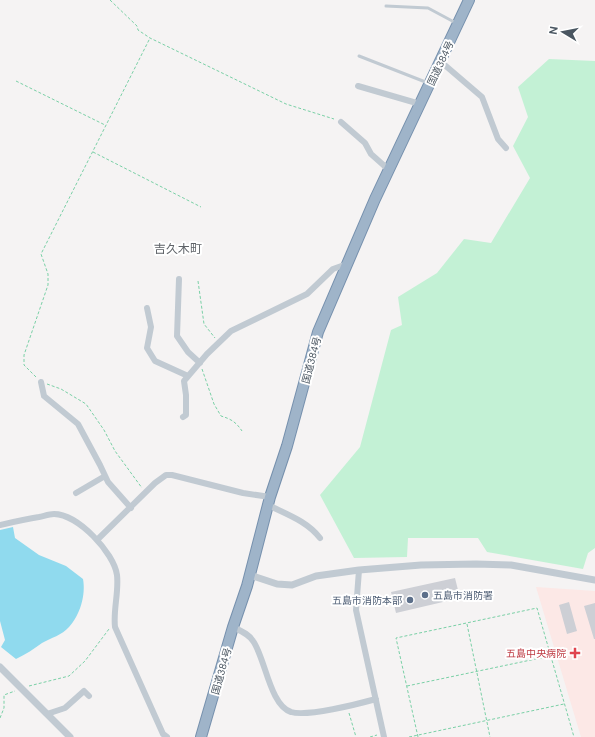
<svg xmlns="http://www.w3.org/2000/svg" width="595" height="737" viewBox="0 0 595 737" font-family="'DM Sans','Noto Sans JP',sans-serif">
  <rect width="100%" height="100%" fill="#f5f3f3"/>
  <path fill="#fce8e6" d="M536,587L595,591V737H581Z"/>
  <path fill="#c3f1d5" d="M549,59L595,61V548L588,553L583,569L487,552L478,538H408L407,557L354,558L320,495L360,447L391,330L402,325L398,297L437,273L464,239L491,243L530,178L513,146L528,117L518,87Z"/>
  <path fill="#90daee" d="M13,527L15,538L39,555L66,566L83,579C86,595 80,615 69,627C62,635 51,638 42,643C34,649 26,654 16,659L1,647L5,640L0,621V530Z"/>
  <path fill="#cdcfd5" d="M455,578L460,598L396,613L391,592Z
    M569,602L577,631L567,634L559,605Z
    M595,603V639H594L584,606Z"/>
  <g fill="none" stroke-linecap="round" stroke-linejoin="round">
    <g stroke="#7690ad" stroke-width="12">
      <path id="trunk" d="M201,737L233,627L247,586L270,497L287,446L318,332L375,199L469,0"/>
    </g>
    <path stroke="#7ad0a6" stroke-width="1" stroke-dasharray="3 2" stroke-linecap="butt" d="M110,0L137,26L138,30L150,38L286,104L334,119
      M16,81L105,125
      M93,152L201,207
      M198,281L204,324L215,338
      M202,369L214,404L221,416C231,419 236,422 242,431
      M36,377L24,365V355L48,285V274L41,254L150,38
      M47,384L61,389L86,404L104,430L115,451L142,488
      M467,624L490,737
      M29,686L69,676L85,661L109,629
      M407,686L550,656
      M349,713L356,737
      M0,718L4,708V695L15,691
      M370,737L377,735
      M409,737L564,704
      M418,737L396,638L537,608L574,737"/>
    <path stroke="#c1cad2" stroke-width="3" d="M386,6L428,8L456,23
      M359,56L428,83"/>
    <path stroke="#c1cad2" stroke-width="6" d="M440,61L482,97L498,139L506,148
      M358,86L420,104
      M341,122L365,143L371,154L389,170
      M179,279L177,336L188,352L200,363
      M147,308L151,327L147,348L155,361L188,376
      M41,382L44,396L78,424L100,465L108,482L131,508
      M183,417L186,415V395L184,381L207,354L231,331L307,294L333,269L347,264
      M76,493L105,476
      M268,505C286,514 307,521 320,538
      M0,525C13,522 26,519 39,517C44,516 49,514 54,514C78,514 114,553 117,575C119,592 113,610 115,627L163,734L167,737
      M97,540L155,483L166,475H172L243,493L270,497
      M359,570L356,610L384,737
      M233,627C241,631 249,634 253,641C265,657 270,706 291,712C307,717 358,704 376,699
      M47,714L65,708L84,691L89,696"/>
    <path stroke="#c1cad2" stroke-width="7" d="M250,575L277,584L292,585L316,576L359,570L421,565L476,564L511,565L595,580
      M0,667L70,737"/>
    <use href="#trunk" stroke="#9fb4c9" stroke-width="10"/>
  </g>
  <g fill="#5c6f8a" stroke="#fff" stroke-width="1.5">
    <circle cx="425" cy="595" r="4"/>
    <circle cx="410" cy="600" r="4"/>
  </g>
  <path fill="#e0444e" stroke="#fff" stroke-width="1.5" d="M573 647h4v4h4v4h-4v4h-4v-4h-4v-4h4z"/>
  <g text-anchor="middle" stroke-width="4" stroke-linejoin="round" paint-order="stroke">
    <g font-size="10" fill="#4a5661" stroke="#fff">
      <text transform="translate(440 63) rotate(-65)" y="4">国道384号</text>
      <text transform="translate(311 360) rotate(-75)" y="4">国道384号</text>
      <text transform="translate(221 671) rotate(-74)" y="4">国道384号</text>
    </g>
    <g font-size="10" fill="#4e5e75" stroke="#fff" text-anchor="start">
      <text x="433" y="599">五島市消防署</text>
      <text x="402" y="604" text-anchor="end">五島市消防本部</text>
    </g>
    <g font-size="10" fill="#be3a42" stroke="#fff" text-anchor="end">
      <text x="566" y="657">五島中央病院</text>
    </g>
    <g font-size="12" fill="#5f6368" stroke="#fff">
      <text x="178" y="253">吉久木町</text>
    </g>
  </g>
  <g transform="translate(563 32) rotate(280)" stroke="#ffffff" stroke-width="3" paint-order="stroke">
  <path d="M0-3L7 15L0 10L-7 15Z" fill="#4a5661"/>
  <text y="-6" font-size="11" font-weight="bold" text-anchor="middle" fill="#4a5661">N</text>
  </g>
</svg>
